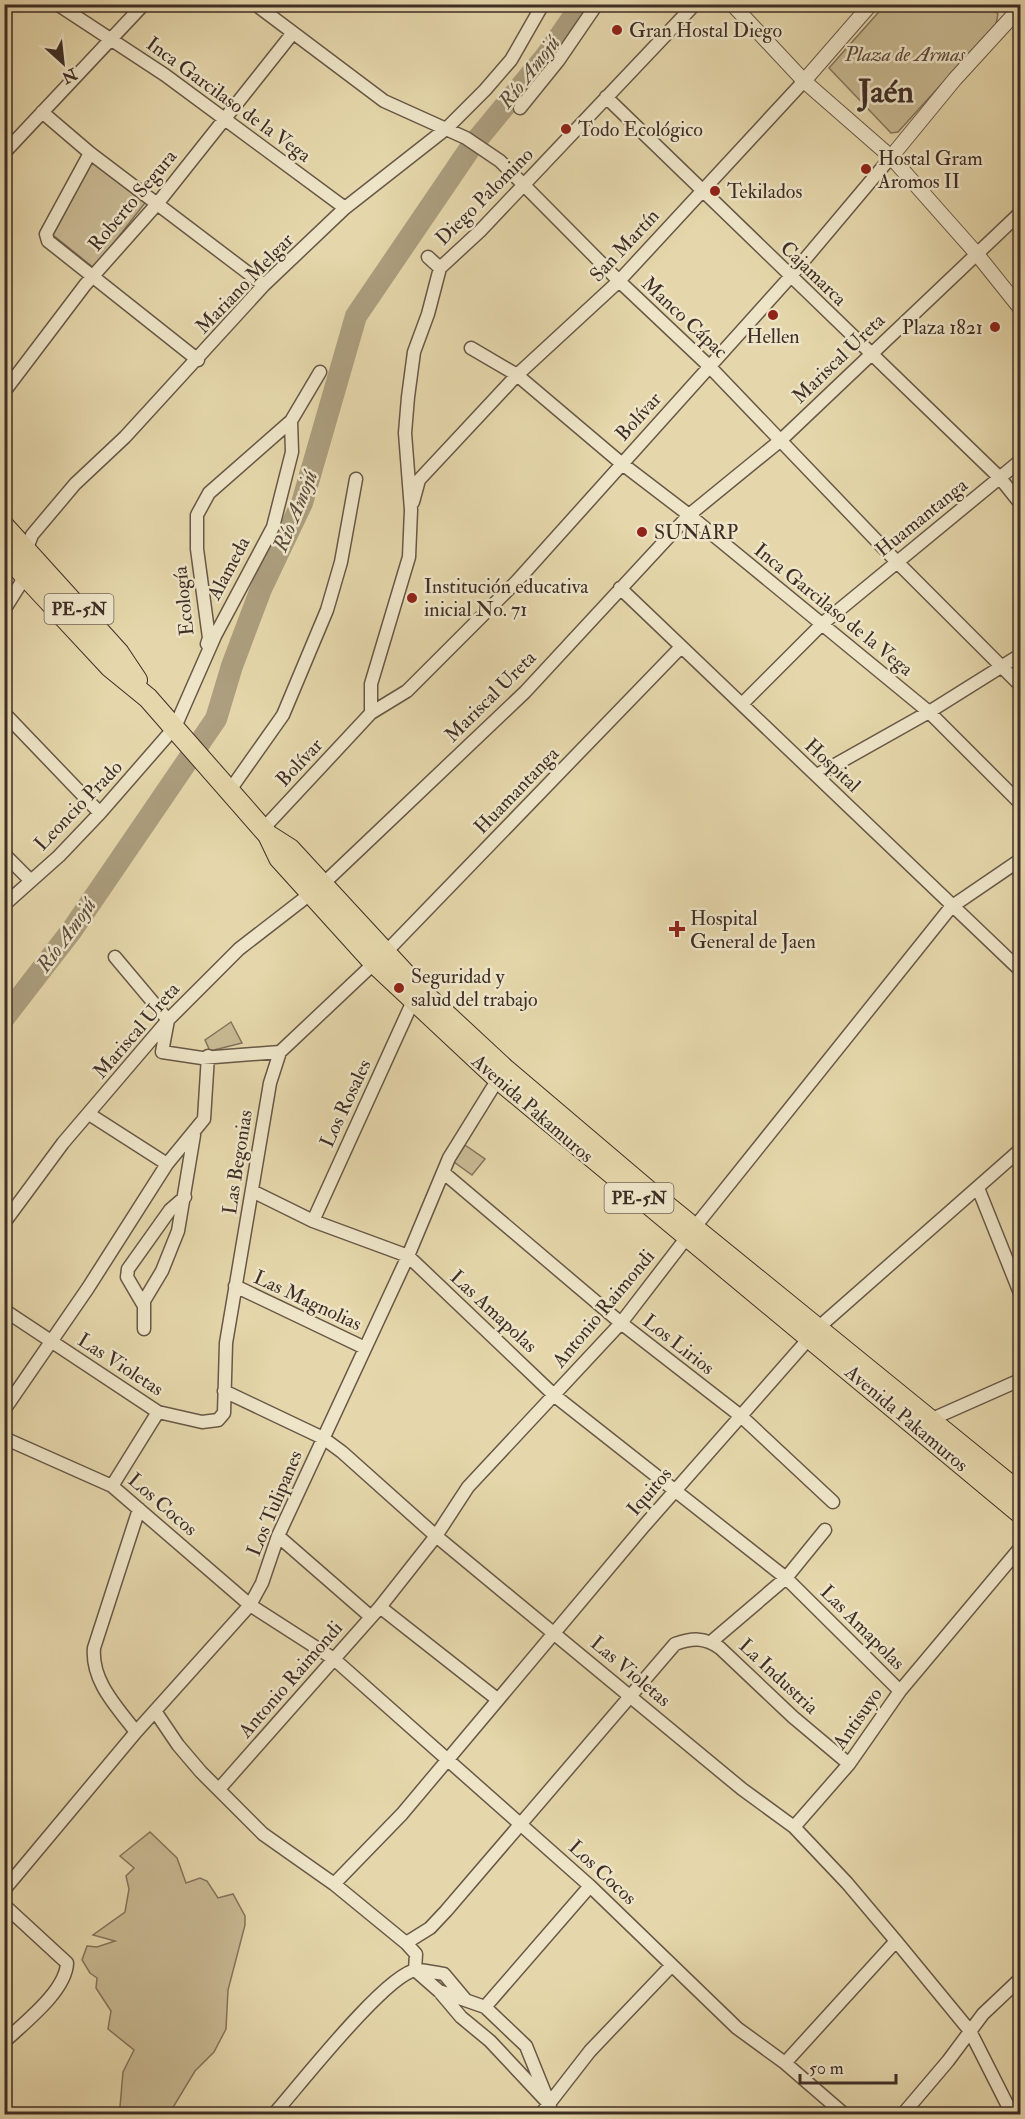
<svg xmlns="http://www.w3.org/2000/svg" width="1025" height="2119" viewBox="0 0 1025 2119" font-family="'IM FELL Double Pica',serif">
  <rect width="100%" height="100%" fill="#e5d7ab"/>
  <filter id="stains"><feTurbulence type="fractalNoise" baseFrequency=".00333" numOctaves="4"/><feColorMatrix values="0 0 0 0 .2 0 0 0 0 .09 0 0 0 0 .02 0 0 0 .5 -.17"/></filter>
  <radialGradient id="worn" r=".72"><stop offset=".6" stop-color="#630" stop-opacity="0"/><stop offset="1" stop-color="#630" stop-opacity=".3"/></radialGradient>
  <path fill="#c9ba94" stroke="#84745d" stroke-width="1.5" d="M885,5H987L998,14L996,24L898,132L891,133L829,68Z
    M92,162L145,203L94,268L53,235Z
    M231,1022L242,1043L210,1051L205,1040Z
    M465,1145L485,1159L472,1175L454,1162Z
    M150,1832L177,1858L186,1883L200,1878L207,1881L218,1898L233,1894L245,1916V1925L228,1990L226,2029L214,2052L195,2071L169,2114H112L120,2107L123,2072L134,2050L108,2029L111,2011L96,1988L97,1978L90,1973L82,1960L87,1946L97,1947L115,1941L93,1935L125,1912L129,1889L126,1876L134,1868L120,1856Z"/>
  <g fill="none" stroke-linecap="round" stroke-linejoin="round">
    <path stroke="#ac9e7e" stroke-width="22" d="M4,1018L72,930L216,719L232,666L261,589L302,503L356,316L471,147L546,56L582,4"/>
    <g stroke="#685847" stroke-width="15">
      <path id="minor" d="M57,4L165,75L345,208
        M255,4L384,101L466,138L500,161L619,281L709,366L897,562L1020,685
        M606,97L1000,478L1020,503
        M520,108L558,61L597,4
        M42,112L90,153L264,285
        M4,153L144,4
        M90,153L46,234L48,241L198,360
        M428,257L440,268
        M471,348L517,375L621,463L689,515L929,712L1020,803
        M4,392L85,285L157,204L292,34
        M413,502L419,480L517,375L619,281L804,81
        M620,588L1020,970
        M4,610L21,583L23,558L32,535L75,484L125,437L264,285L345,208L447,128L485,90L511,60L543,4
        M207,644L209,638L197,549V515L209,493L291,421L320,372
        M743,703L822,624L1020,461
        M4,713L100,813
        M371,713V684L409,557L411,510L405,433L408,397L414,352L428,314L440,268L480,231L695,4
        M817,775L929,712L1020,655
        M230,790L283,715L327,610L341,562L356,479
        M263,829L371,713L407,691L517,581L790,277L891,157
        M4,854L30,880
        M4,905L59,856L100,813L175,727L215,636L273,527L292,452L291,421
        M115,957L168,1020L162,1052L202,1058L280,1052
        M89,1114L167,1164
        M444,1173L621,1323L742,1417L833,1502
        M978,1188L1020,1293
        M252,1191L313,1221L408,1256L555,1396L786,1578L900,1691
        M313,1221L413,1001
        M4,1223L63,1143L168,1020L239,949L323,884L525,692L689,515L781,440L1020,213
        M235,1286L365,1348
        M144,1306L127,1277L128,1269L170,1210L185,1197
        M4,1310L158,1412L202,1422L218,1420L224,1413L226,1343L270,1083L280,1052L385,953L681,647
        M144,1329V1301L162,1271L178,1231L194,1135
        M224,1391L323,1438L342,1452L436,1536L742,1789L794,1827L847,1883L896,1941L970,2031L1012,2114
        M4,1410L88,1288L167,1164L204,1119L208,1056
        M932,1419L1020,1380
        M4,1438L112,1486L250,1605L334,1659L590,1886L737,2028L785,2063L844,2114
        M112,1486L158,1412
        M278,1536L371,1617
        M380,1607L497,1699
        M711,1642L786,1578L825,1530
        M155,1711L178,1745L201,1772L263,1834L334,1884L406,1943L416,1954L415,1970
        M136,1732C117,1707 91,1681 94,1648L139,1509
        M219,1789L380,1607L436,1536L468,1487L621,1323L694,1228L951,907L1020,860
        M794,1827L849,1764L900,1691L1020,1548
        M334,1884L402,1814L644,1526L819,1327L1020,1150
        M4,1890L136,1732L250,1605L262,1583L278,1536L408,1256L449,1158L498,1079
        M4,1905L67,1963C66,1991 24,2023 4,2042
        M406,1943L430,1928L446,1911L675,1644C692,1638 704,1637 720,1648L793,1717L849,1764
        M415,1970L439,1991L461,2017L490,2041L550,2105
        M439,1991L485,2007L590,1886
        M485,2007L526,2046L547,2098
        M785,2063L896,1941
        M274,2114C298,2087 386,1974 416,1970C425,1970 435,1973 444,1974L465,1999
        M541,2114L590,2051L672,1965
        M903,2114L948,2061L983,2014L1020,1979"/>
    </g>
    <g stroke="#685847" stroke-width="16">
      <path id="tertiary" d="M732,4L804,81L891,157L976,253L1020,308
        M804,81L871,4
        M891,157L955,79L1020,8"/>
    </g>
    <g stroke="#3e2e26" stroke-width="22">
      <path id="trunk" d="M4,526L119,653L137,680
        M4,553L110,667L148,698L268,835
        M1020,1493L651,1193L506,1070L422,992L290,849L268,835L279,858L374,963L498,1079L1020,1513"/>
    </g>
    <use href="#minor" stroke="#eee5c8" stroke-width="12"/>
    <use href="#tertiary" stroke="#eee5c8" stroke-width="14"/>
    <use href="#trunk" stroke="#e5d7ab" stroke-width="20"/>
  </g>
  <g fill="#8f2418" stroke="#eee5c8" stroke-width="2">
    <circle cx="617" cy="30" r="6"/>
    <circle cx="566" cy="129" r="6"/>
    <circle cx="866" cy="169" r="6"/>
    <circle cx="715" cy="191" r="6"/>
    <circle cx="773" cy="315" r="6"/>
    <circle cx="995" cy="327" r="6"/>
    <circle cx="642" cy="532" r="6"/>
    <circle cx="412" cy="598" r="6"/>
    <path d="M674 920h6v6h6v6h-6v6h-6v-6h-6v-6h6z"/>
    <circle cx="399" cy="988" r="6"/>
  </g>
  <g text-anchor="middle" stroke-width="5" stroke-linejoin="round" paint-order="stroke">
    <g fill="#eee5c8" stroke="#736557" stroke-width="1.5">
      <rect x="44.5" y="594" width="69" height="30" rx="4.5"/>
      <rect x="604.5" y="1183" width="69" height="30" rx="4.5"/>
    </g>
    <g font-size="18" font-weight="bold" fill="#3e2e26">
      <text x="79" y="615">PE-5N</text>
      <text x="639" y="1204">PE-5N</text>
    </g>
    <g font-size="20" fill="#3e2e26" stroke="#eee5c8" text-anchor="start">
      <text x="629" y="37">Gran Hostal Diego</text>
      <text x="578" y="136">Todo Ecológico</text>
      <text x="878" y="165">Hostal Gram<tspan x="878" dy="23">Aromos II</tspan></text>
      <text x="727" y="198">Tekilados</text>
      <text x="983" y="334" text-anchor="end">Plaza 1821</text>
      <text x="773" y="343" text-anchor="middle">Hellen</text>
      <text x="654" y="539">SUNARP</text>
      <text x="424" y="593">Institución educativa<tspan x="424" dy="23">inicial No. 71</tspan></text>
      <text x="690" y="925">Hospital<tspan x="690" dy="23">General de Jaen</tspan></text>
      <text x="411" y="983">Seguridad y<tspan x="411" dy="23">salud del trabajo</tspan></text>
    </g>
    <g font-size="20" font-style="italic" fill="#5a4a3c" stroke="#eee5c8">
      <text x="905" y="61">Plaza de Armas</text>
    </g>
    <g font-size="20" fill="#3e2e26" stroke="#eee5c8">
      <text transform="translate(229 99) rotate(36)" y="7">Inca Garcilaso de la Vega</text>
      <text transform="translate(484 196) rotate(-45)" y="7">Diego Palomino</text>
      <text transform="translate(132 200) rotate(-50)" y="7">Roberto Segura</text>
      <text transform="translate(624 245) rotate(-47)" y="7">San Martín</text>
      <text transform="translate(814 273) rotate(44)" y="7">Cajamarca</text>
      <text transform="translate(244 283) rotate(-46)" y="7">Mariano Melgar</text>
      <text transform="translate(685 317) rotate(43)" y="7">Manco Cápac</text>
      <text transform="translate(838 358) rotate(-44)" y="7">Mariscal Ureta</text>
      <text transform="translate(638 416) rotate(-48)" y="7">Bolívar</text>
      <text transform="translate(921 517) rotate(-39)" y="7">Huamantanga</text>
      <text transform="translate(228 568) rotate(-62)" y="7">Alameda</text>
      <text transform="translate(183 601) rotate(-96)" y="7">Ecología</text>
      <text transform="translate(834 609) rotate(39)" y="7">Inca Garcilaso de la Vega</text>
      <text transform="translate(490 696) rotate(-45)" y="7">Mariscal Ureta</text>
      <text transform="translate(299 762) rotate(-47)" y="7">Bolívar</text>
      <text transform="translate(833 765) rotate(43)" y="7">Hospital</text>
      <text transform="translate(516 790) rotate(-46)" y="7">Huamantanga</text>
      <text transform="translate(78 805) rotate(-46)" y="7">Leoncio Prado</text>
      <text transform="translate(136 1030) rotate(-49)" y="7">Mariscal Ureta</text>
      <text transform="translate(345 1103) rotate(-65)" y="7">Los Rosales</text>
      <text transform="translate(533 1108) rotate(41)" y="7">Avenida Pakamuros</text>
      <text transform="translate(237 1162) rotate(-81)" y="7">Las Begonias</text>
      <text transform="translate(308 1300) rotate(25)" y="7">Las Magnolias</text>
      <text transform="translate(603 1308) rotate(-50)" y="7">Antonio Raimondi</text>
      <text transform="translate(494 1311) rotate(43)" y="7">Las Amapolas</text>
      <text transform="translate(679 1344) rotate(38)" y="7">Los Lirios</text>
      <text transform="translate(121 1364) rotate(33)" y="7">Las Violetas</text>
      <text transform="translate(907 1418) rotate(40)" y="7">Avenida Pakamuros</text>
      <text transform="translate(649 1491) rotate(-49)" y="7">Iquitos</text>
      <text transform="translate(274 1503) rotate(-67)" y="7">Los Tulipanes</text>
      <text transform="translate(163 1504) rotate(41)" y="7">Los Cocos</text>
      <text transform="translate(863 1627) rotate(45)" y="7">Las Amapolas</text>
      <text transform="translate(631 1671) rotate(40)" y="7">Las Violetas</text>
      <text transform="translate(779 1676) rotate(43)" y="7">La Industria</text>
      <text transform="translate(290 1679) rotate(-49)" y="7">Antonio Raimondi</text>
      <text transform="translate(857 1718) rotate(-55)" y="7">Antisuyo</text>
      <text transform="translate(603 1872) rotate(43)" y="7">Los Cocos</text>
    </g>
    <g font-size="21" font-style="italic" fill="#5a4a3c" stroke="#eee5c8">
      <text transform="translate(529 72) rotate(-52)" y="7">Río Amojú</text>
      <text transform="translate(295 511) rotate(-68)" y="7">Río Amojú</text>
      <text transform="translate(66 935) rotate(-54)" y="7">Río Amojú</text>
    </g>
    <g font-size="32" font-weight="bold" fill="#3e2e26" stroke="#eee5c8">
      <text x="886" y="102">Jaén</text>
    </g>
  </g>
  <rect width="1025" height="2119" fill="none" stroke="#e5d7ab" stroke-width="24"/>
  <rect x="6" y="6" width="1013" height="2107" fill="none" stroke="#3e2e26" stroke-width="3"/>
  <rect x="12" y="12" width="1001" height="2095" fill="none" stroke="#3e2e26" stroke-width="1.5"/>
  <g transform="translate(63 63) rotate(153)" stroke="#eee5c8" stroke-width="4.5" paint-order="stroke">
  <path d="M0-4.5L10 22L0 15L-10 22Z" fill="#3e2e26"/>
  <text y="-9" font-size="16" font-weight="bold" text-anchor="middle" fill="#3e2e26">N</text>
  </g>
  <path d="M800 2074v9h96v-9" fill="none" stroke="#3e2e26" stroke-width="3"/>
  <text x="809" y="2074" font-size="18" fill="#3e2e26" stroke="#eee5c8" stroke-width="4.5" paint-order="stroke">50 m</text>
  <rect width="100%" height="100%" filter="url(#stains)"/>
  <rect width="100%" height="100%" fill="url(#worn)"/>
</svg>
